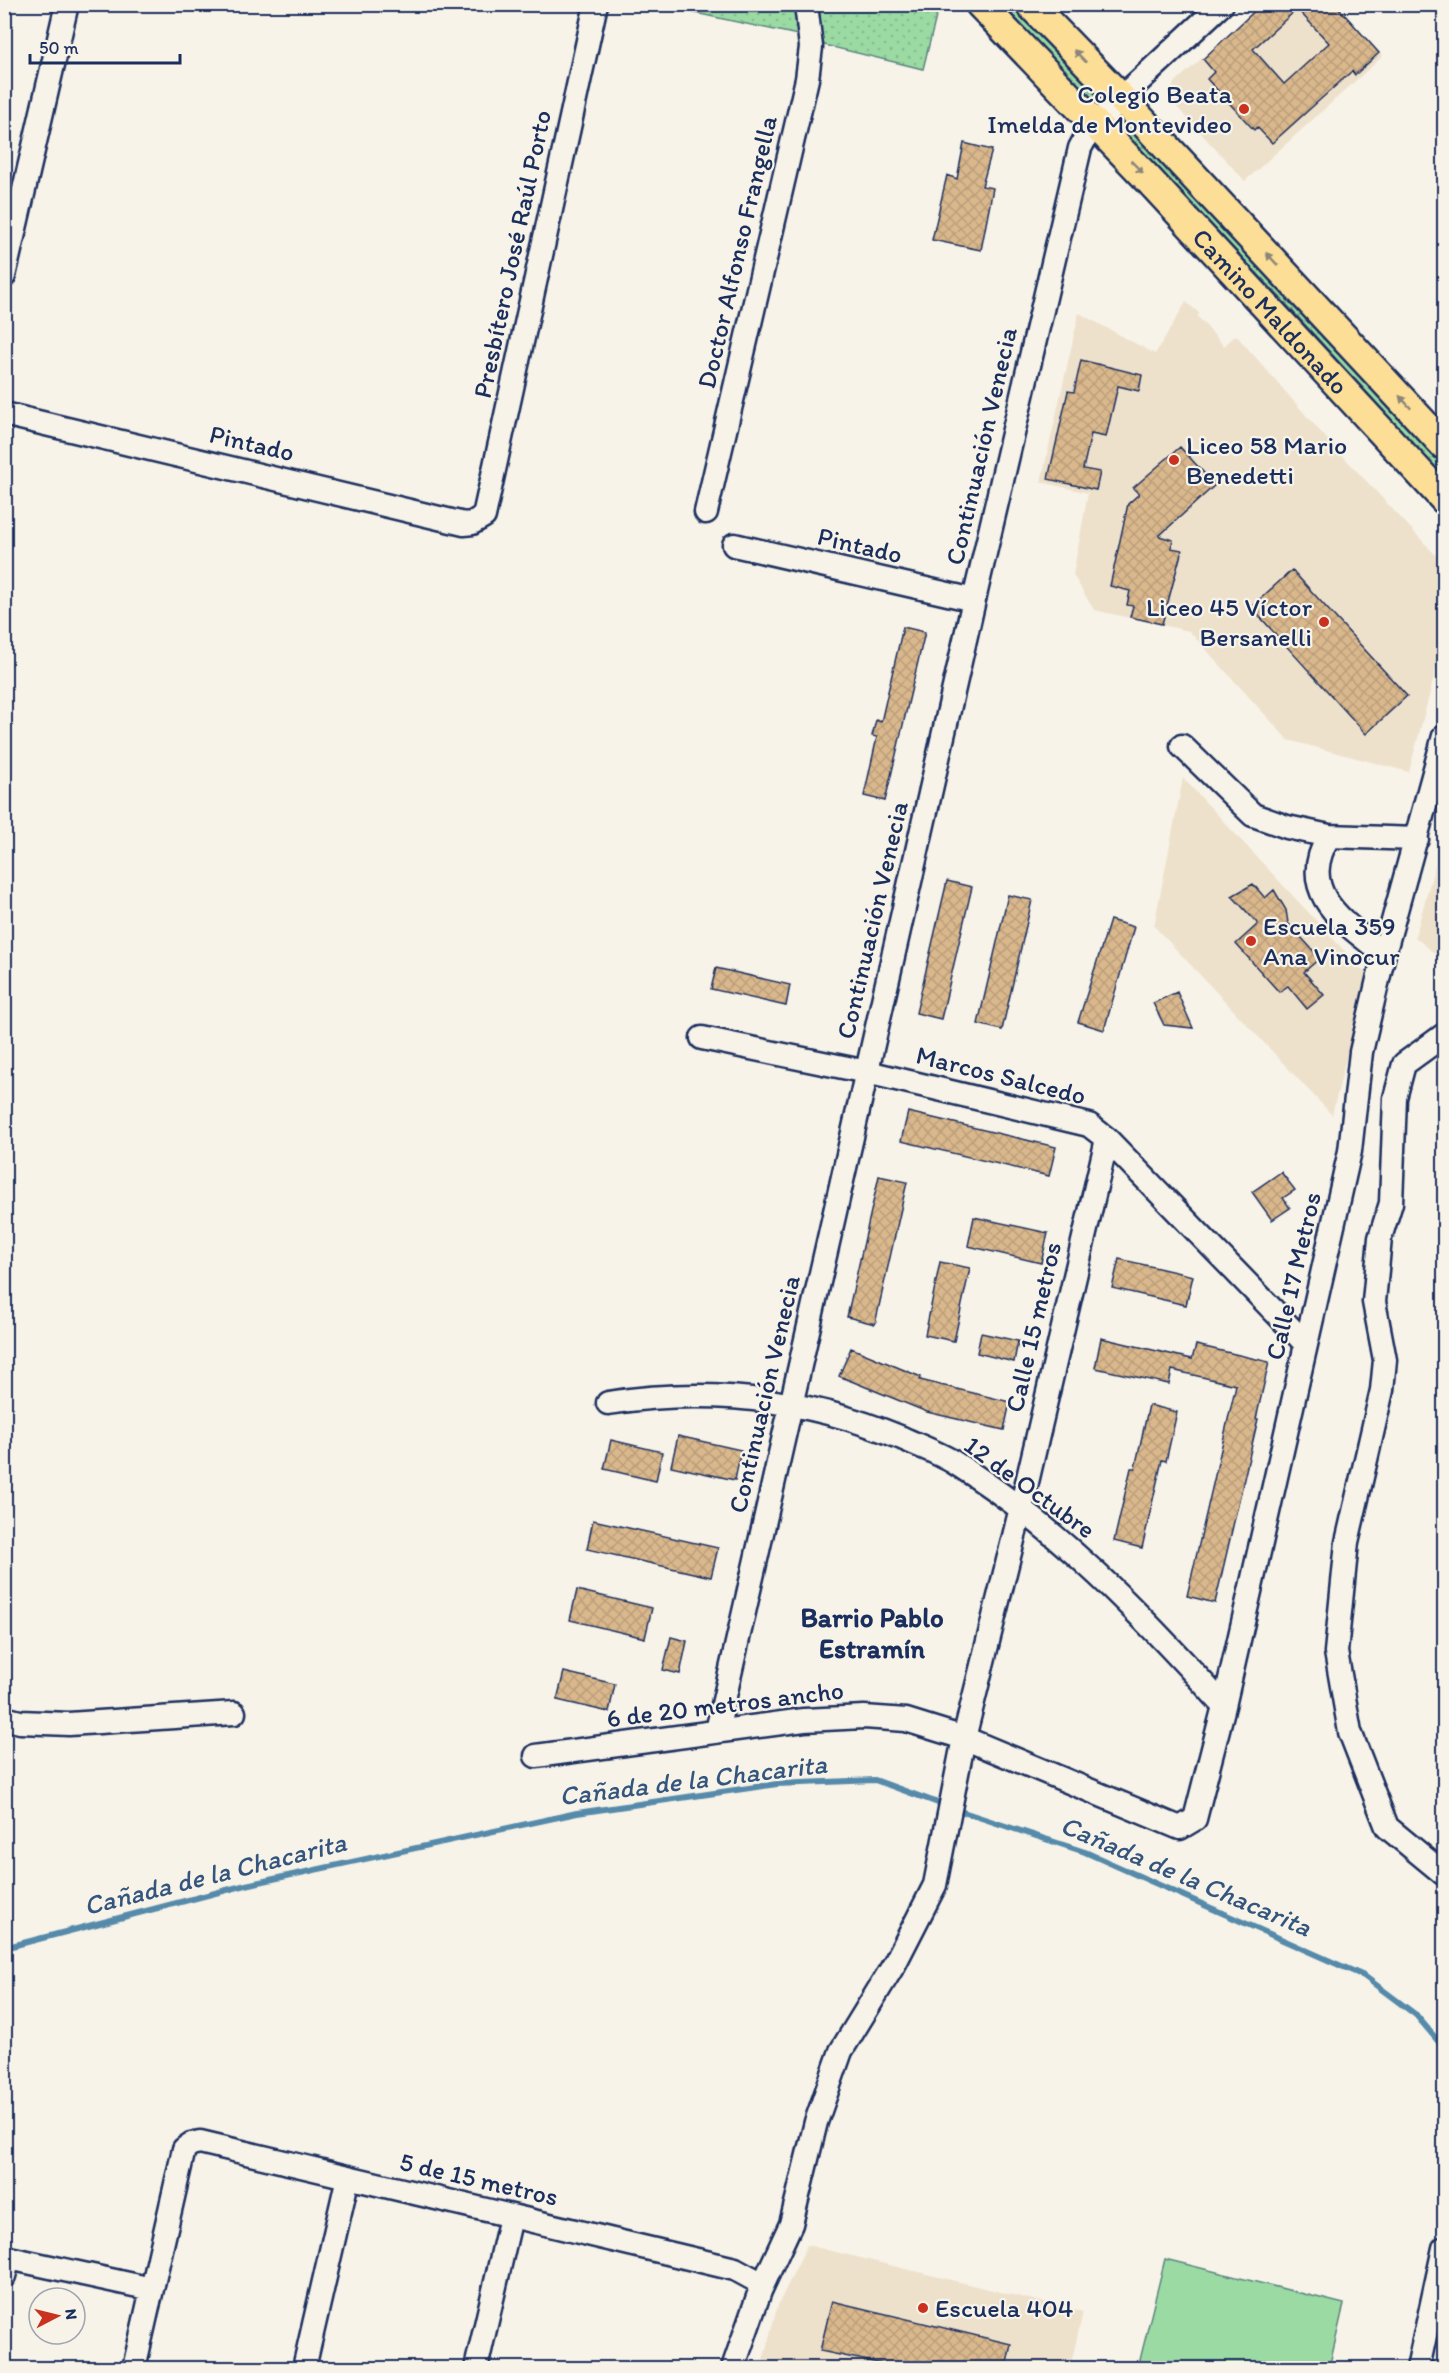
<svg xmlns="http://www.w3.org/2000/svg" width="1449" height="2373" viewBox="0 0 1449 2373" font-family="Itim,sans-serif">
  <defs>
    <pattern id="grass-dots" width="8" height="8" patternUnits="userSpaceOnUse" patternTransform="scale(1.5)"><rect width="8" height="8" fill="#9bdaa3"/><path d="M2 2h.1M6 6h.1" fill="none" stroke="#85bb8f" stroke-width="1.8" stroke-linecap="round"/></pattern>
    <pattern id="building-cross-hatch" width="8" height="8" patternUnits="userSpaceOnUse" patternTransform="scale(1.5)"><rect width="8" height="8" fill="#dab88c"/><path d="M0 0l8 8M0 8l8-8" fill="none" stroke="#ba9e7b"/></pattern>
  </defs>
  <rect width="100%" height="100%" fill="#f7f3e8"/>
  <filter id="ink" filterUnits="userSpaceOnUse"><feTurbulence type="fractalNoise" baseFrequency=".0167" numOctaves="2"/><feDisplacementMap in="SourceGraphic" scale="12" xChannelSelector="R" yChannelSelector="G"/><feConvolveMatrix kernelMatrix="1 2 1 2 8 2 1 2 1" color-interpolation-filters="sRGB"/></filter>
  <g filter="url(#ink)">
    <path fill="#eee1cc" d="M1262,5H1335L1383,56L1245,181L1172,102L1173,84Z
      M1186,302L1199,313L1198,317L1224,346L1236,335L1326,438L1444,564V639L1409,772L1288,740L1189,631L1094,610L1073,575L1088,493L1041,482L1079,313L1155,354Z
      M1183,778L1367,975L1332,1115L1154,926Z
      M1444,833V961L1415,937Z
      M807,2245L1083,2312L1070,2368H761L778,2305Z"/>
    <path fill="url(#grass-dots)" stroke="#5b8480" stroke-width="1.5" d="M658,5H797L802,36L784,32Z
      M814,5H939L923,69L824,45Z
      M1001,5H1012L1102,99V102L1097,105Z
      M1123,120L1281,286L1444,465V477L1279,296L1118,127V124Z"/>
    <path fill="#9bdaa3" stroke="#5b8480" stroke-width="1.5" d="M1165,2259L1344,2304L1329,2368H1138Z"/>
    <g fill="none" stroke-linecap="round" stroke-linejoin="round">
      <path stroke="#568aaa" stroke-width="6" d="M4,1948L246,1885L577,1813L777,1784L875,1780L960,1811L1085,1852L1364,1976L1416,2015L1444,2048"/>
    </g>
    <path fill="url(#building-cross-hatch)" stroke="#1b2f5e" stroke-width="1.5" fill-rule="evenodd" d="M1262,4H1335L1379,53L1355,75L1352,71L1272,143L1257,127L1254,130L1207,79L1214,72L1203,59ZM1297,9L1329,43L1284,84L1253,49Z
      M964,143L992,150L982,186L993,188L981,250L932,240L947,175L957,179Z
      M1081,360L1142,375L1139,391L1118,386L1106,437L1091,434L1083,469L1100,472L1096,490L1048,479L1068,391L1074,392Z
      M1180,447L1215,485L1159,536L1173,540L1171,548L1182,550L1162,624L1130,617L1133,606L1127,605L1130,591L1110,586L1128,504L1139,494L1133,488Z
      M1292,570L1407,696L1366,734L1251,607Z
      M903,627L925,632L885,801L864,796L877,737L872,736L876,720L881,722Z
      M947,881L972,887L941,1019L916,1013Z
      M1253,884L1265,898L1274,890L1286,910L1288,923L1320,958L1304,972L1324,995L1307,1009L1288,986L1279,992L1236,944L1258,924L1232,896Z
      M1008,895L1032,900L1002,1030L978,1024Z
      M1110,920L1134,927L1104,1030L1078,1022Z
      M716,968L790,985L786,1006L711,989Z
      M1177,992L1193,1028L1164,1025L1153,1003Z
      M908,1112L1056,1147L1049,1176L901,1141Z
      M1281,1172L1295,1190L1283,1198L1290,1208L1272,1220L1252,1192Z
      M879,1176L907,1182L875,1324L847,1317Z
      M974,1217L1048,1233L1041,1263L968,1246Z
      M1119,1259L1193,1276L1186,1305L1112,1288Z
      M940,1262L970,1268L954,1341L925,1335Z
      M981,1333L1018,1341L1014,1362L977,1353Z
      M1101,1338L1192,1359L1196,1345L1269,1362L1256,1419H1258L1215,1603L1187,1596L1236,1385L1172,1370L1169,1384L1095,1368Z
      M851,1348L921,1377L920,1380L1010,1402L1004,1430L927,1412L839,1376Z
      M1149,1405L1177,1412L1166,1461L1162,1460L1142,1548L1114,1541L1131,1468H1135Z
      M678,1436L741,1450L735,1480L671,1466Z
      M611,1440L662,1452L656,1481L604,1469Z
      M593,1520L718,1548L711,1577L587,1549Z
      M577,1590L652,1608L645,1638L570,1620Z
      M671,1637L687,1641L680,1674L663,1670Z
      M564,1672L615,1684L609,1712L557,1700Z
      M832,2301L1011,2344L1006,2368H902L820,2351Z"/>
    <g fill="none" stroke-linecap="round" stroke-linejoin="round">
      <g stroke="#1b2f5e" stroke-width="27">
        <path id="minor" d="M4,276L67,4
          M4,414L464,524L472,523L484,516L596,4
          M706,512L807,79L811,47L806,4
          M734,545L974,600
          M1182,746L1253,815L1287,827L1329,836L1417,839
          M1329,836C1295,893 1344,922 1384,954
          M1444,1035L1404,1064L1395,1098L1391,1203L1380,1238L1374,1302L1385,1360L1382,1390L1347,1542L1336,1652L1350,1732L1387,1827L1444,1874
          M702,1038L867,1072L1089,1125L1107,1139L1306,1344
          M608,1403C710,1387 807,1398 902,1438C919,1446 939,1453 955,1463C1059,1528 1143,1616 1224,1706
          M4,1718L20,1722L69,1724L234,1713
          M717,1731L974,600L1080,148L1086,137L1121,98L1222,4
          M536,1756L804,1720L864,1717L906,1720L964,1738L1180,1828L1195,1819L1224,1706L1350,1151L1361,1052L1384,954L1444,736
          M4,2276L9,2258L152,2289
          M760,2291L791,2224L816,2122L841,2051L895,1963L935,1885L964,1738L1021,1508L1107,1139
          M134,2368L184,2149L191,2144L200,2142L735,2269L757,2281L760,2291L733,2368
          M304,2368L348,2177
          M476,2368L511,2217
          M1418,2368L1444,2248"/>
      </g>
      <g stroke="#1b2f5e" stroke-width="33">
        <g id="major">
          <path id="s1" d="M980,4L1148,179L1444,499"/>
          <path d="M1030,4L1121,98L1444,445"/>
        </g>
      </g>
      <use href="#minor" stroke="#f7f3e8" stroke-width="22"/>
      <use href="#major" stroke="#fcde96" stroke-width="28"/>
    </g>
    <defs><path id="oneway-solid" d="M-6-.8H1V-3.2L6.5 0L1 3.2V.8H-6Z" transform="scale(1.5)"/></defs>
    <g fill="#8c867a">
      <use href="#oneway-solid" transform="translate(1080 56) rotate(-134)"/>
      <use href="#oneway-solid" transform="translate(1137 167) rotate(45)"/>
      <use href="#oneway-solid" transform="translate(1272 259) rotate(-133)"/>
      <use href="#oneway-solid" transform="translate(1405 402) rotate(-133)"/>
    </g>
  </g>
  <g fill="#c8321e" stroke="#f7f3e8" stroke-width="2">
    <circle cx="1244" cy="109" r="6"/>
    <circle cx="1174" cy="460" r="6"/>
    <circle cx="1324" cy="622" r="6"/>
    <circle cx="1251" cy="941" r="6"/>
    <circle cx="923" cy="2308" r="6"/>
  </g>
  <g text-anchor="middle" stroke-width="4.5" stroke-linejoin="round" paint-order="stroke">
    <g font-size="26" fill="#1b2f5e" stroke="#f7f3e8" text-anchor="start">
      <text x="1232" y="103" text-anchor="end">Colegio Beata<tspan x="1232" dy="30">Imelda de Montevideo</tspan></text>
      <text x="1186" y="454">Liceo 58 Mario<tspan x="1186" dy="30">Benedetti</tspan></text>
      <text x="1312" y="616" text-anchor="end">Liceo 45 Víctor<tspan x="1312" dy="30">Bersanelli</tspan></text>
      <text x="1263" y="935">Escuela 359<tspan x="1263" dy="30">Ana Vinocur</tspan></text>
      <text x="935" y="2317">Escuela 404</text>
    </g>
    <g font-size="26" fill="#1b2f5e" stroke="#f7f3e8">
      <text transform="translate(737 252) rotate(-77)" y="9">Doctor Alfonso Frangella</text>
      <text transform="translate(512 254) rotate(-78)" y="9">Presbítero José Raúl Porto</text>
      <text dy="9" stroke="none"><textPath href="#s1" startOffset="423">Camino Maldonado</textPath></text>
      <text transform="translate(252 443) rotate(13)" y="9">Pintado</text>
      <text transform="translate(981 446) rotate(-77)" y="9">Continuación Venecia</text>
      <text transform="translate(860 545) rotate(13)" y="9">Pintado</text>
      <text transform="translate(872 920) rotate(-77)" y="9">Continuación Venecia</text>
      <text transform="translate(1001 1075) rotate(14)" y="9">Marcos Salcedo</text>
      <text transform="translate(1293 1276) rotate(-77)" y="9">Calle 17 Metros</text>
      <text transform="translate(1033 1327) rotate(-77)" y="9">Calle 15 metros</text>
      <text transform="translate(764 1394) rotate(-77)" y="9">Continuación Venecia</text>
      <text transform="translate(1030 1487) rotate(36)" y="9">12 de Octubre</text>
      <text transform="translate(725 1704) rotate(-7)" y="9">6 de 20 metros ancho</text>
      <text transform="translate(479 2179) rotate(13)" y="9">5 de 15 metros</text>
    </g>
    <g font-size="27" font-weight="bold" fill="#1b2f5e" stroke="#f7f3e8">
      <text x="872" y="1627">Barrio Pablo<tspan x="872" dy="31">Estramín</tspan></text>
    </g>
    <g font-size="27" font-style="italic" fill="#34557e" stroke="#f7f3e8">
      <text transform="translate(693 1780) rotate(-7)" y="9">Cañada de la Chacarita</text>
      <text transform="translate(215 1874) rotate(-14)" y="9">Cañada de la Chacarita</text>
      <text transform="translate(1186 1876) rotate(23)" y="9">Cañada de la Chacarita</text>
    </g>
  </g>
  <rect width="1449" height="2373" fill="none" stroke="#f7f3e8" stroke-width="24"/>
  <rect x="12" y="12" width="1425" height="2349" fill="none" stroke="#1b2f5e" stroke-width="2" filter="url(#ink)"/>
  <g transform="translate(57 2316) rotate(83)"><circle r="28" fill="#f7f3e8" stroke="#9fa5b1" stroke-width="1.5"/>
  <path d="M0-4.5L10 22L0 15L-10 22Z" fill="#c8321e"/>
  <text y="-9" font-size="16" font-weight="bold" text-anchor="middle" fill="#1b2f5e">N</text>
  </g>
  <path d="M30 54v9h150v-9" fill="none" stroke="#1b2f5e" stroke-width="3"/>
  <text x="39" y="54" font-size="18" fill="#1b2f5e" stroke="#f7f3e8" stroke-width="4.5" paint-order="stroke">50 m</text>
</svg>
